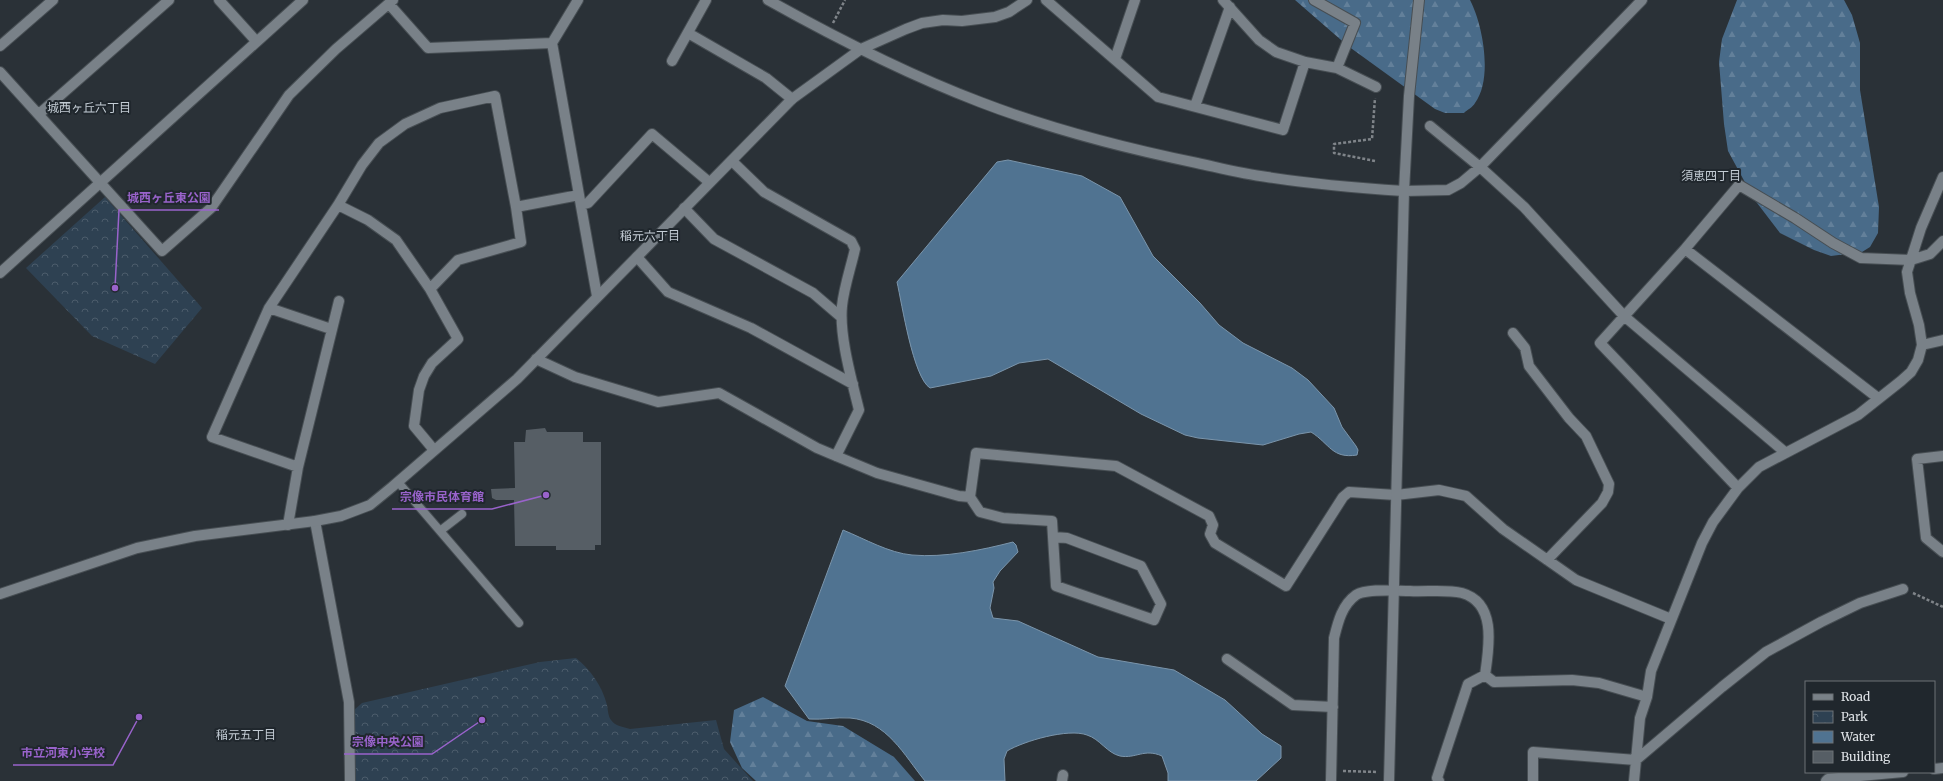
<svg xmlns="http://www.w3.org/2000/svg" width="1943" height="781" viewBox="0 0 1943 781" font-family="Merriweather,'Noto Sans JP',serif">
  <defs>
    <pattern id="forest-firs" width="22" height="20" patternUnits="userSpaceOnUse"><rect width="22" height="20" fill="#496b89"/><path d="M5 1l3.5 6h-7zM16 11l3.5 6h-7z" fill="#63809a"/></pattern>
    <pattern id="park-crowns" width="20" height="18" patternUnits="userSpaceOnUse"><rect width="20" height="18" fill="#2e4152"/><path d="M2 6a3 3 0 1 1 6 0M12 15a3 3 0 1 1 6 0" fill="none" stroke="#4c5c6b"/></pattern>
  </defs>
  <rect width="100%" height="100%" fill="#2a3137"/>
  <path fill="url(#forest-firs)" d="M1295,0H1470C1483,25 1493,79 1475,103C1473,107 1467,110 1464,113H1445L1435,109L1348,46Z
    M1737,0H1844L1852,15L1860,43V90L1879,207L1878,233L1870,247L1862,252L1831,256L1814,250L1780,233L1754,199L1728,151L1724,124L1719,62L1722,39Z
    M763,697L807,721L843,726L894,757L915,781H756L742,768L730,742L734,710Z"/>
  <path fill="url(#park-crowns)" d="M105,197L202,308L155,364L92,336L26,268Z
    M576,658C591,670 602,686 607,705C608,710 608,716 611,720C615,726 623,727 630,729L716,720L724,749L753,781H355L353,711L362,703L540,662Z"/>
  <path fill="#507391" stroke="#7b95ab" d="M1008,160L1082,176L1120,197L1153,256L1200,303L1219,325L1243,343L1292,368L1308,380L1334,408L1342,427L1356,446L1358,450L1357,455C1332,459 1330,444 1311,432L1299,434L1263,445L1198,438L1185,435L1141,414L1048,359L1019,363L991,376L930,388C913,377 902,304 897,282L997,162Z
    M843,530C865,539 889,553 912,555C944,558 982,550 1013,542L1016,545L1018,552L1000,571L993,582L994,588L990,608L993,618L1018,621L1098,657L1174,670L1225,700L1262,734L1281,746V758L1256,781H1168V773L1162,756C1144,748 1136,759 1120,756C1107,753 1100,739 1087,735C1068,728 1024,741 1007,751L1004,759L1005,781H925C904,755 887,721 850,718C836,717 823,720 809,719L785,686Z"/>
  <path fill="#565e65" d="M545,428L547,432H583V442H601V545H595V550H556V546H515L514,500H496L492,498L491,489L515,488L514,442H525L526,430Z"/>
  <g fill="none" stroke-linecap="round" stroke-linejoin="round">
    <g stroke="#474e53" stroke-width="10">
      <path id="lane" d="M398,482L519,623
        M440,531L462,514"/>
    </g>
    <g stroke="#474e53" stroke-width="12">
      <path id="street" d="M219,0L256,41
        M578,0L552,43L597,296
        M1046,0L1158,97L1283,130L1305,62
        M1223,0L1259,40L1276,52L1305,62L1337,68L1376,87
        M1314,0L1355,23L1337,68
        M389,4L428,48L552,43
        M688,33L766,78L792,99
        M0,46L53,0
        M1115,59L1135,0
        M672,61L706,0
        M0,72L162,251L211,208L289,95L336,49L393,0
        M1195,106L1230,7
        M39,114L169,0
        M1430,126L1480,167L1524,207L1624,316L1786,453
        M732,161L764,192L851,241L855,249C851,267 844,287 842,306C839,336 852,381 859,410L836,456
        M1404,191L1448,190L1461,183L1480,167L1642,0
        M338,205L368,220L396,240L430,289L458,339L432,363L424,376L419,390L414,426L434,450
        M581,205L588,203L652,134L709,182
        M684,208L714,239L813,293L841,317
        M1685,249L1878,398
        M637,257L668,292L751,328L853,384
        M430,289L458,260L521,242L516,207
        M269,308L331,329
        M1513,333L1525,348L1529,366L1569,418L1586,436L1609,484L1608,492L1602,503L1547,560
        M1922,345L1943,340
        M536,359L575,377L658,402L719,393L817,448L836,456L877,473L959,496L970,497L976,453L1116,466L1209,516L1213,525L1210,534L1215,543L1286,586L1343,497L1349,492L1396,495L1439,490L1466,496L1503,529L1576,580L1671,619
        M1943,456L1917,459L1926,538L1943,552
        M298,467L339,301
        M1738,488L1600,343L1685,249L1739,185L1795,218L1833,243L1861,258L1911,260L1930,254L1943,241
        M970,497L980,512L1003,518L1052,521L1056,586L1154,620L1161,604L1141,566L1067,538L1054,537
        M315,521L349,702L350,781
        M288,525L298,467L212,437L269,308L338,205L362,165L379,143L405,124L440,108L495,96L516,207L579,195
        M1227,659L1293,705L1333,707
        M1934,769L1943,768
        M1062,781L1063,775
        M1331,781L1334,638C1338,622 1342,605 1356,595C1367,588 1396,591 1410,591C1426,592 1446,589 1462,593C1497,603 1489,647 1485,675L1494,682L1572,680L1599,683L1647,697
        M1439,781L1437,778L1468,684L1485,675
        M1533,781V752L1636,760L1722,687L1766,652L1821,622L1860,603L1903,589
        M1634,781L1640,718L1647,697L1651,671L1702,543L1713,522L1738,488L1759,467L1858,415L1901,381L1911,372L1918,360L1922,345L1919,325L1910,293L1907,272L1921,228L1943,177
        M1826,781L1828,779L1903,772"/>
    </g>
    <g stroke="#474e53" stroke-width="12">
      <path id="secondary" d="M768,0C836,38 906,74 980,102C1050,129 1124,148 1197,163C1220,168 1243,174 1267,177C1312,184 1358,188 1404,191
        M0,273L303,0
        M0,594L137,548L195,536L315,521L341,516L370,505L392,487L517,379L792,99L861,49L906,29L922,23L943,20L962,21L995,17L1009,12L1027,0
        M1389,781L1404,191L1409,96L1419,0"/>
    </g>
    <path stroke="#7f8489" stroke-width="2.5" stroke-dasharray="3 2" stroke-linecap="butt" d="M833,23L845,0
      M1375,161L1334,153V144L1372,139L1375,98
      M1913,593L1943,607
      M1343,771L1378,772"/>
    <use href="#lane" stroke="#798188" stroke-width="8"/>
    <use href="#street" stroke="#798188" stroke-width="10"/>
    <use href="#secondary" stroke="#798188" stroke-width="10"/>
  </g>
  <g text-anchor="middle" stroke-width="4" stroke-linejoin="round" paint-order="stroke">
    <g font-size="12" fill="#c3ccd4" stroke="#20272d">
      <text x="89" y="112">城西ヶ丘六丁目</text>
      <text x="1711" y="180">須恵四丁目</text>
      <text x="650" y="240">稲元六丁目</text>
      <text x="246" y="739">稲元五丁目</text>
    </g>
  </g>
  <path fill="none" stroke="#9963cb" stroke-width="1.5" d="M115 288L119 210H219M546 495L492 509H392M482 720L432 754H344M139 717L113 765H13"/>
  <g fill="#9963cb" stroke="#20272d" stroke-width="1.5">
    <circle cx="115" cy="288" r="4"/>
    <circle cx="546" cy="495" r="4"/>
    <circle cx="482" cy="720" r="4"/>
    <circle cx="139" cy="717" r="4"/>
  </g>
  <g font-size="12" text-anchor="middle" font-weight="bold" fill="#9963cb" stroke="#20272d" stroke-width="4" stroke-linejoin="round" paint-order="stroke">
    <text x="169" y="202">城西ヶ丘東公園</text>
    <text x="442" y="501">宗像市民体育館</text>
    <text x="388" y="746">宗像中央公園</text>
    <text x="63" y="757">市立河東小学校</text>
  </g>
  <rect x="1805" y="681" width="130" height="92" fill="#20272d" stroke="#6c7277"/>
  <rect x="1813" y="694" width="20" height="6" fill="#798188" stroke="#6c7277"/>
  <text x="1841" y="701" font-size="12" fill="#dfe3e7">Road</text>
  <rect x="1813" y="711" width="20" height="12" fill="url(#park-crowns)" stroke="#6c7277"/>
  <text x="1841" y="721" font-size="12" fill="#dfe3e7">Park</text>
  <rect x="1813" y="731" width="20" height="12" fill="#507391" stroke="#6c7277"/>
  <text x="1841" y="741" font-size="12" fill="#dfe3e7">Water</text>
  <rect x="1813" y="751" width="20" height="12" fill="#565e65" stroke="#6c7277"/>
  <text x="1841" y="761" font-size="12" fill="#dfe3e7">Building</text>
</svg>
